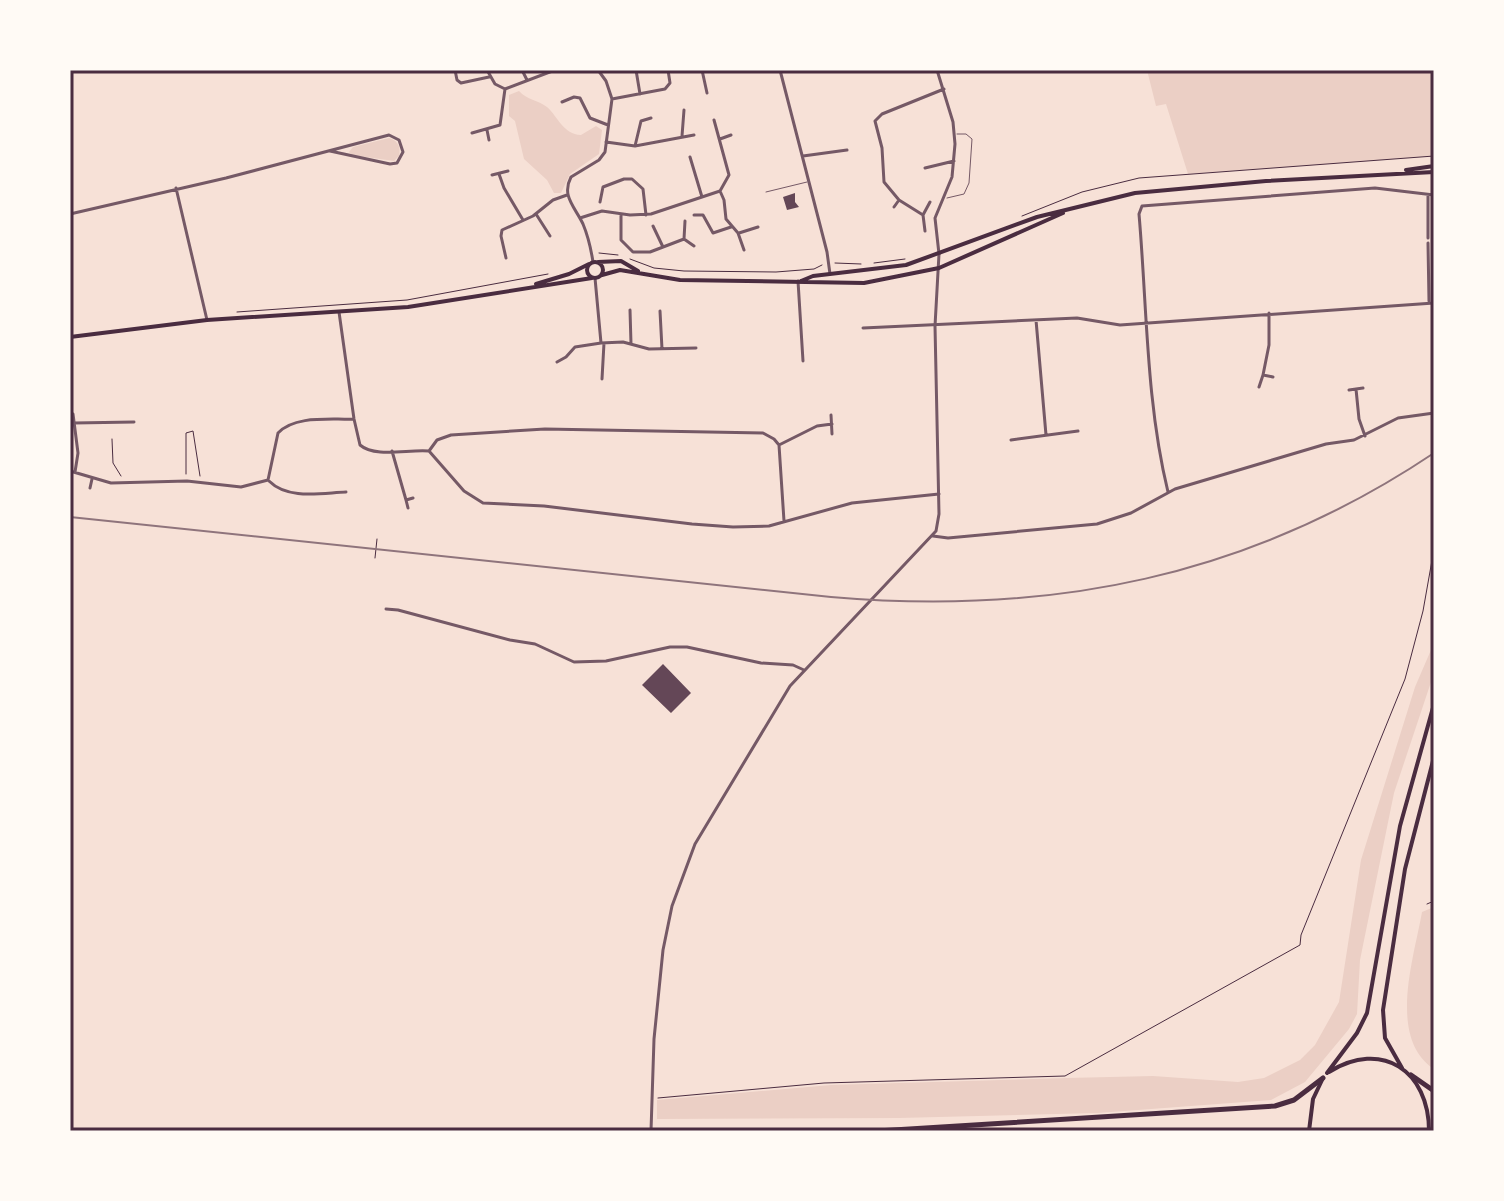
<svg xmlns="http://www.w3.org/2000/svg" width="1504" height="1201" viewBox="0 0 1504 1201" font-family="Ubuntu,sans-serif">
  <rect width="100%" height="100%" fill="#f7e1d7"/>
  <path fill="#ebcfc5" d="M1147,70H1434V156L1188,174L1166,104L1156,106Z
    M519,91C527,100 538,100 547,107C559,118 563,134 581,135L596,126L602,130L599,154L570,174L561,193H554L547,180L524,159L515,121L509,116V95Z
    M389,138C398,140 401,148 399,156L394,161L352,155L349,152L353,147Z
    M1434,643V673L1394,793L1360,960L1357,1014L1349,1029L1305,1082L1271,1100L1098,1113L899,1118L657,1119V1100L831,1085L1067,1078L1153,1076L1238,1082L1264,1078L1300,1060L1315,1045L1339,1002L1361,860L1415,687Z
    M1434,907V1069C1387,1038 1414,958 1422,912Z"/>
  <path fill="#644757" d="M795,193V202L799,207L787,210L783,197Z
    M663,664L691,693L671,713L642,685Z"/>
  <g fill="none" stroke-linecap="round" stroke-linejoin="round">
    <path stroke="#4a2c40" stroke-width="1" d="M1022,216L1082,192L1139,178L1434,156
      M599,253L618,255
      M630,259L654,268L684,271L776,272L814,269L822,265
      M835,263L861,264
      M874,263L905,259
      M237,312L407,300L548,274
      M112,439L113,463L121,476
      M186,474V433L193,431L200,476
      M375,558L377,539
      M1427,904L1434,901
      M658,1098L824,1083L1065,1076L1300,945L1301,935L1405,679L1423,611L1434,549"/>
    <path stroke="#755966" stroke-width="1" d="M766,192L807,182
      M947,198L964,194L969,183L972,139L966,134H957"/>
    <path stroke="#755966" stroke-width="3" d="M455,70L457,80L461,83L489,77
      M487,70L495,84L505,89L555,70
      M522,70L527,80
      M636,70L640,94
      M702,70L707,93
      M780,70L827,252L830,274
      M937,70L953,122L955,144L952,177L935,218L939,254
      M612,99L665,89L670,83L668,70
      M562,102L574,97L580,98L590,118L608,125
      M487,130L489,140
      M472,133L500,125L505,89
      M682,136L684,110
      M720,139L731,135
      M606,142L635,146L694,135
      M635,146L641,121L651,118
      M803,156L847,150
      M690,157L702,197
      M925,168L954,161
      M499,174L504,188L523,220
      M492,175L508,171
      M176,188L207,320
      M720,191L724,200L726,219L738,233L744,250
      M1428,195V238
      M600,202L603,187L624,179H632L643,189L646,215
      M894,207L899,200
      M70,214L226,178L389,135L399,140L403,152L397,163L390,164L330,151
      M536,214L550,236
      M621,214V240L633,252H650L684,239
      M694,215H703L713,233L731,227
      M923,215L899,200L884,182L882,148L875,121L882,114L944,89
      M580,218L602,211L630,215L651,214L720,191L729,175L714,120
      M685,221L684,239L694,246
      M653,226L663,247
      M925,231L923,215L930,202
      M739,233L758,227
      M1428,243L1429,301
      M506,258L501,236L502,230L533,216L553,200L567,195
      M593,262C591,249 588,236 583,224C575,207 561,196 571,177L599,160L605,152L612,99L606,81L598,70
      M595,278L601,343L623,342L649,349L696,348
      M798,281L803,361
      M630,310L631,344
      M660,311L662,349
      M339,312L354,419L360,445C375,458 409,449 429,451L464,491L483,503L544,506L692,524L733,527L769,526L852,503L939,494
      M1269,313V345L1263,375L1273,377
      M1036,320L1046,435
      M863,328L1077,318L1120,325L1434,303
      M557,362L566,357L575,347L601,343
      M602,379L604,343
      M1259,387L1263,375
      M1356,389L1359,419L1365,436
      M1349,390L1363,388
      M73,414L78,453L75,472
      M831,415L832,434
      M74,423L134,422
      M1011,440L1078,431
      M779,445L784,521
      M392,451L406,500L413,498
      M429,451L437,440L451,435L545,429L763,433L774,439L779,445L817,426L832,424
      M70,471L111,483L187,481L241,487L268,480L278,433C295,415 330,420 354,419
      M269,481C288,500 321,493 346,492
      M90,488L92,479
      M1168,492C1146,402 1147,306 1139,214L1142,206L1375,188L1434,195
      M406,500L408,508
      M933,536L948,538L1097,524L1131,513L1175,489L1326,444L1354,440L1398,418L1434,413
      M386,609L398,610L510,640L535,644L574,662L606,661L670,647H687L761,663L793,665L804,670"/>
    <path stroke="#755966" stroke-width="3" d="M651,1131L654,1039L663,950L672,906L695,844L790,686L936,531L939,514L935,326L939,254"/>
    <path stroke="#4a2c40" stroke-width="4" d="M1406,170L1434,166
      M587 270a8 8 0 1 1 16 0a8 8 0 1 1-16 0Z
      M598,262L621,261L638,271
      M602,275L620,270L680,280L864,283L939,268L1063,213
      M801,281L813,276L906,265L1037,217L1135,193L1266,181L1434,172
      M536,284L569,274L589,264
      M70,337L207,320L408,307L592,278
      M1402,1068L1385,1038L1383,1010L1405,869L1434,757
      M1329,1072C1382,1039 1429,1071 1429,1131
      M1327,1073L1357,1033L1367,1013L1400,826L1434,704
      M1309,1131L1313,1099L1323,1078"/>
    <path stroke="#4a2c40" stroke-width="5" d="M1411,1075L1434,1091
      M877,1131L1275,1106L1294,1100L1323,1078"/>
    <path stroke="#8f747c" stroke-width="2" d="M70,517L831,597C1051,616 1249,577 1434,453"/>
  </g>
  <rect width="1504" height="1201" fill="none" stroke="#fffaf5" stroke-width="144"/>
  <rect x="72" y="72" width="1360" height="1057" fill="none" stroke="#4a2c40" stroke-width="3"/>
</svg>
